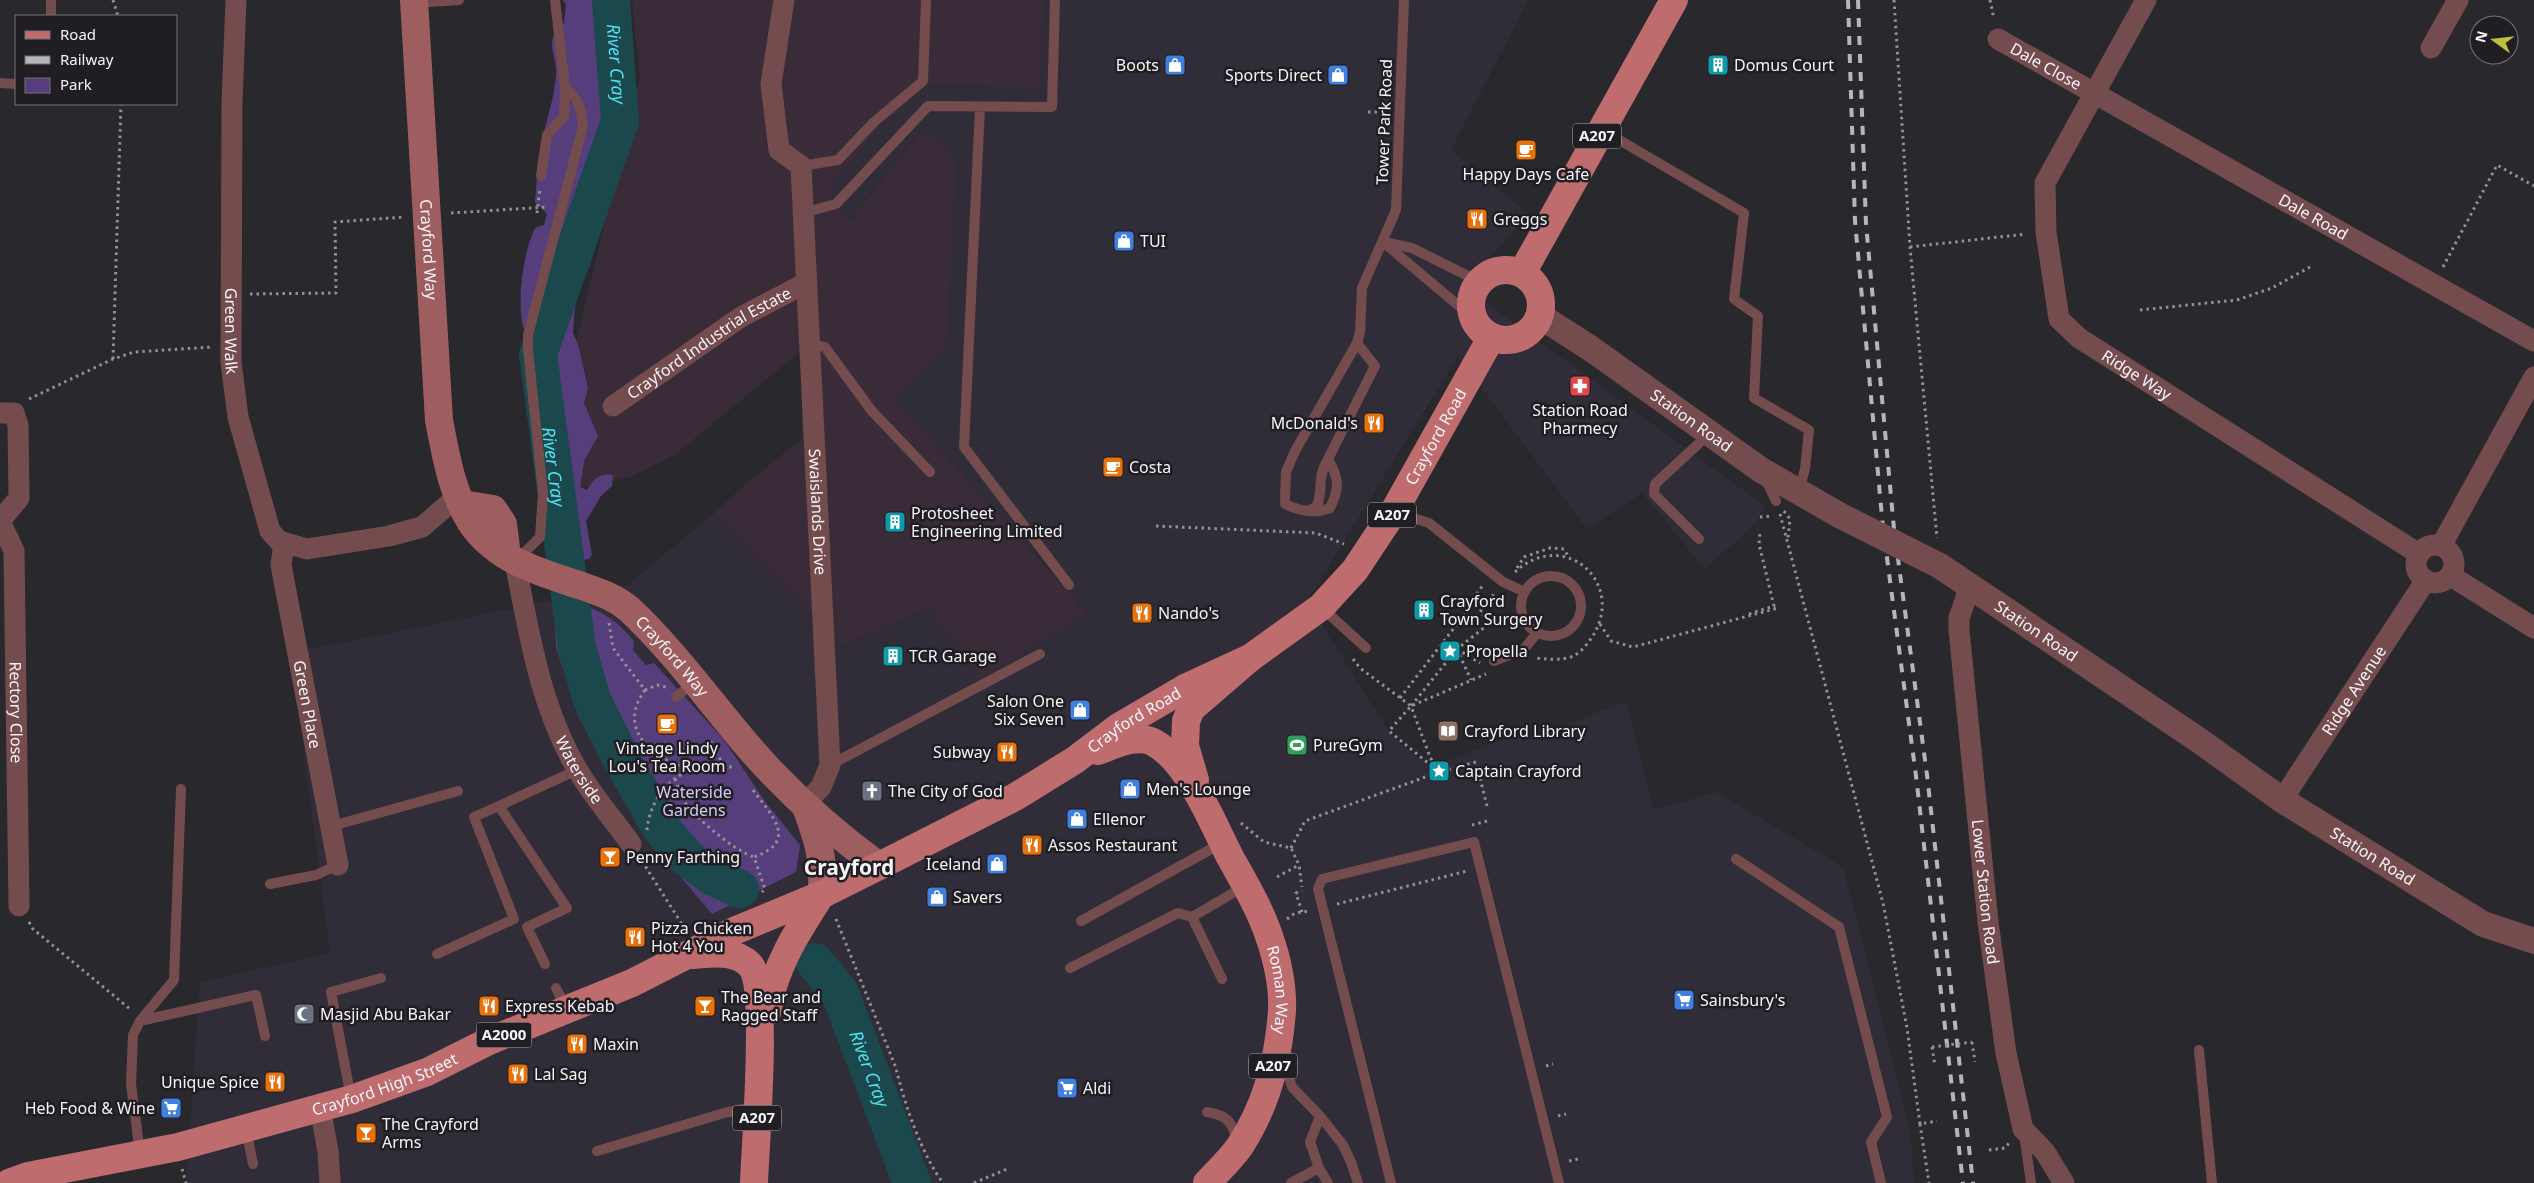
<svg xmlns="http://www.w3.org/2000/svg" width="2534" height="1183" viewBox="0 0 2534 1183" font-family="'Noto Sans',sans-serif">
  <rect width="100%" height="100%" fill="#29282d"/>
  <path fill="#312d38" d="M1044,0H1528L1451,150L1530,215L1462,285L1765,506L1755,524L1705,569L1642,493L1587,529L1458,356L1307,601L1392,737L1430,767L1519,734L1522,742L1626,701L1653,810L1716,792L1843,867L1910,1129L1914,1183H186L200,982L330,953L291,653L628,585L713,514L843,646L928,608L1088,612L894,398L946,350L919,134L849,219L836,204L829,191L878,129L928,85L1040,88Z"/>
  <path fill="#392b37" d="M632,0H1044L1040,88L928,85L878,129L829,191L836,204L850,219L919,134L935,135L949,150L957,164L946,350L894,398L1088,613L981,679L928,608L843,646L713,514L750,480L802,439L803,349L676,454L630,477L573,489L572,359L640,77Z"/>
  <path fill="#553e7b" d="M563,0H624V20L621,35L630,136L622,168L606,197L590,265L576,295L573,333L578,344L588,388L584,403L598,436L584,461L580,487L587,490C594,479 599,473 613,475L612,486L601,496L586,521L592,555L589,559L578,561L555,545L546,528L554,503L546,478L540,444L551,416C538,398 538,372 535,350C533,342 527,337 524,330C516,304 523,252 535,228L544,225L547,214L535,202C537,180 537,157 543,136C548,114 554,99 556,75C557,51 542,42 564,23L566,5Z
    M554,595C591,608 608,610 634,641L633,650L646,665L654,663L724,740L766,803L800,845L796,872L712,914L646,836L579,718L573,699L576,697L573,686H569L556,647Z"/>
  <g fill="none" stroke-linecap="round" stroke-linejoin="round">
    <g stroke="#1a484c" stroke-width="38">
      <path id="s1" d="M611,0L620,121L538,354L577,648L592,700L623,762L661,828L686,857L713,877L740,889"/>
      <path id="s2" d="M815,962L840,993L912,1183"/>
    </g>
    <path stroke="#929195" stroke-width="3" stroke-dasharray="2.5 4" stroke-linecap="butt" d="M113,0L118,16
      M1894,0L1910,247L1937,538
      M1990,0L1994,19
      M1368,112H1384
      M451,213L547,207
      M537,213L540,189
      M1910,247L2026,234
      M2443,267L2497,165L2534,186
      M250,294L336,293L335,222L405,217
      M2140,310L2237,300L2272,288L2310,267
      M113,359L121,104
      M29,399L113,359L134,352L212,347
      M1784,511L1790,519L1788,538
      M1780,514L1883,903L1907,1028L1920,1124L1937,1121
      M1760,517L1772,516
      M1156,526L1316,533L1344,544
      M1517,568L1524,557L1550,548L1564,549L1568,556
      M1515,572C1562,528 1625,580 1594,634C1589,642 1582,652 1573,656C1563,661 1546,659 1535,658
      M1749,614L1774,606L1759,544L1760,533
      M609,623L613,648L645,690L657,685L666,687
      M1600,624L1611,641L1633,647L1778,608
      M1457,649L1480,663
      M1457,649L1471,680
      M1353,659L1360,668L1411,706
      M645,690C628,713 632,734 654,752C663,760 678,765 689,770
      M1400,698L1471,606V602L1483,585
      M711,741L713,751L727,767
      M675,779C678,786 680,794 684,801C694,817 736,852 754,857
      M753,790C772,816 799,841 754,857L765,889L762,892
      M1487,806L1476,762L1439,772L1430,757L1411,706L1457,649L1490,623L1480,612L1494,594
      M1241,823L1264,842L1291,848L1299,865L1302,887
      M1472,825L1491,820
      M647,830C650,795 678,765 715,766C722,767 729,766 735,768
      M1291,848L1305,821L1439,772L1389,731L1411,706L1486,674
      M642,861L685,929
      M1277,877L1299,865
      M1337,904L1467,871
      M1302,912L1296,893L1302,891
      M836,919L896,1068C904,1103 922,1155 943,1183
      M1287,919L1295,913L1309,911
      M29,922L33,929L130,1009
      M1972,1042L1975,1062
      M1932,1047L1935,1066
      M1546,1066L1553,1064
      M1558,1116L1566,1114
      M1920,1124L1929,1183
      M1989,1150L2005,1148L2009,1143
      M1569,1161L1578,1159
      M182,1169L186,1183
      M974,1183L1007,1169"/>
    <path stroke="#754c4d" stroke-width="10" d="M51,0V16
      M415,3L459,0
      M0,83L16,84
      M980,107L964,447L1069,585
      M1604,131L1744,213L1734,299L1758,316L1754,398L1809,430L1805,469L1799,490
      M801,166L838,160L874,122L923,81L926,0
      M541,176L547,135L564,116L565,88L555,0
      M803,213L836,204L928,106L1052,107L1055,0
      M1383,242L1472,317
      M1384,242L1412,248L1468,276L1484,277
      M808,343L825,347L871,410L930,472
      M1766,480L1776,501
      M1285,499L1286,472L1295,451L1357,343L1360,332L1362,288L1396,210L1404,0
      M1285,504C1299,511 1315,514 1330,508C1340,488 1339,478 1328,459L1375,366L1357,343
      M1308,511L1317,506C1324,488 1316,479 1328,459
      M1395,512L1429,523L1503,582L1525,592
      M1699,539L1654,494L1655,484L1709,434
      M517,560L540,537L543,493L528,350V335L583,126C581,109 579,98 565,88
      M1521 606a30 30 0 1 1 60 0a30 30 0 1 1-60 0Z
      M1321,607L1366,648
      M1494,661L1524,649L1537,633
      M676,697L694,682
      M830,765L1040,654
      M332,826L458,791
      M1736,859L1839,927L1887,1117L1871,1142L1881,1183
      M270,884L316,875L338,865
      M1192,917L1245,886
      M1081,921L1222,843
      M437,954L514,919L474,817L499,806
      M545,964L527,927L567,908L499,806L577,770
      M1070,968L1178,913L1192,917L1222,979
      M556,988L566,1008
      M140,1021L256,995L265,1036
      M2199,1050L2212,1183
      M1283,1058L1292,1087L1320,1116L1343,1145L1351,1162L1358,1183
      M351,1098L331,992L381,978
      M1207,1112C1226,1115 1232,1121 1237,1140
      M246,1129L253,1164
      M2024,1134L2031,1183
      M597,1151L724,1113L757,1106
      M140,1153L131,1084L133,1035L140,1021L174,980L181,789
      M1319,1168L1310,1142L1320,1116
      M1291,1183L1319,1168L1328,1183
      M1391,1183L1318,889L1322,879L1474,842L1559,1183"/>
    <g stroke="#754c4d" stroke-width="21">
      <path id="s3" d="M236,0L232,102L231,362L238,417L270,531L279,541L307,549L389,536L422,527L458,496"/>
      <path id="s4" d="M784,0L771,84L779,150L801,166L830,765L821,787L805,804"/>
      <path id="s5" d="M2146,0L2045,183L2046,232L2059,319L2079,338L2419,554"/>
      <path id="s6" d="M1998,39L2534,341"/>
      <path d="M2431,48L2458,0"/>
      <path id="s7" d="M613,406L741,317L806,283"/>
      <path id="s8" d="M0,413H14L18,425L19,498L0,521L14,551L19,906"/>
      <path id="s9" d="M284,543L281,565L338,865"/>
      <circle cx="2435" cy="564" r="19"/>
      <path d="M2441,546L2534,377"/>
      <path id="s10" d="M515,562C529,633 540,706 577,769C592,795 613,819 631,844"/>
      <path d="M2451,576L2534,628"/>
      <path id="s11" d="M1970,586L1959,618V630L1988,922L2006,1053L2023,1129L2045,1152L2064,1183"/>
      <path id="s12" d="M2282,800L2426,580"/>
      <path d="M320,1108L328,1151L330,1183"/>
    </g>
    <g stroke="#754c4d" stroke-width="26">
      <path id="s13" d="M1540,316L1590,348L1761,470L1839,515"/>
      <path id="s14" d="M1940,566L2200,741L2282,800L2483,924L2534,941"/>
    </g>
    <g stroke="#9e5e60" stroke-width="28">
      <path id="s15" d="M414,0L439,420C446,456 452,496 474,527C500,562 543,573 582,586C599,592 615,597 629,609C675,652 712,705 753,752C790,794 834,833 879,866"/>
      <path d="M462,504L493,509L503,524L507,556"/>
      <path d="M806,807C817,837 826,863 821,895"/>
    </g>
    <g stroke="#bf6c6f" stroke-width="28">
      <circle cx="1506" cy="305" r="35"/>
      <path d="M1522,273L1674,0"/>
      <path id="s16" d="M1098,751C1114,745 1136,734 1153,742C1188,760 1213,824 1230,857C1244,882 1260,909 1269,936C1277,959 1283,985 1282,1010C1279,1057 1266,1106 1240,1146C1231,1159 1218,1171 1207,1183"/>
      <path id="s17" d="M1195,780L1185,746L1186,721L1191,709L1250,658L1321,607L1355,570L1394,511L1491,338"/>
      <path d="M692,955C711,954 735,949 750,965C769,986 755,1148 754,1183"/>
      <path d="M767,1012C774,967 797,932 821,895"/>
      <path id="s18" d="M9,1183L28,1176L178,1147L352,1099L427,1072L489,1041L632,983L734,931L821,895L879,866L1015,797L1075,760L1120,726L1185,688L1250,658"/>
    </g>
    <path stroke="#b6b5b9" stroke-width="4" stroke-dasharray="9 9" stroke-linecap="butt" d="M1848,0L1855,221L1883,528L1916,776L1963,1183
      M1858,0L1866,224L1894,529L1927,775L1973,1183"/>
    <path stroke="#929195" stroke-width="3" stroke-dasharray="2.5 4" stroke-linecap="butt" d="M1932,1047L1972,1042"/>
    <path stroke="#754c4d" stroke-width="26" d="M1839,515L1940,566"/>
  </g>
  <defs>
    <g id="shop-square" transform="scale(1.125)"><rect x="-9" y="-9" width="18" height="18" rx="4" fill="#3f7fe0" stroke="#201e23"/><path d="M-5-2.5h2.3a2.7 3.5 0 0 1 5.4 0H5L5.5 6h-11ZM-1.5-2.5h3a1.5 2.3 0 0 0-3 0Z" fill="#fff"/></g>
    <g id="building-square" transform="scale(1.125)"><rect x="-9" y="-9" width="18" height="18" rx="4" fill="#0f9aa8" stroke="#201e23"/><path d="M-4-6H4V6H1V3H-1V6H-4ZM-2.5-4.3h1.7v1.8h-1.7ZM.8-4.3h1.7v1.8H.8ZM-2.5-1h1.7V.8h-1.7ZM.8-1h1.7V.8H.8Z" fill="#fff"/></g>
    <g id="cafe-square" transform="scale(1.125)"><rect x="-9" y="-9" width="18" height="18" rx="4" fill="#e8710a" stroke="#201e23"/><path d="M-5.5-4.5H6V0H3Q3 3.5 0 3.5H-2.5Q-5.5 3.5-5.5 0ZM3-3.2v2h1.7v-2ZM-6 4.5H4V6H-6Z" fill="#fff"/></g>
    <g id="restaurant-square" transform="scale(1.125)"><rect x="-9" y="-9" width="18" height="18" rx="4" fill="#e8710a" stroke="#201e23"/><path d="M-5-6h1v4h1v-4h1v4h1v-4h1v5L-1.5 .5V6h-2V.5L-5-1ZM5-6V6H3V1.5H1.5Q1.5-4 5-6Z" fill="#fff"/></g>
    <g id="pharmacy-square" transform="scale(1.125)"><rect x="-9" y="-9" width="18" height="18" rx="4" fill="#e0444e" stroke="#201e23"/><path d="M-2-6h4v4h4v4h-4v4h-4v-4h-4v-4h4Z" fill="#fff"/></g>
    <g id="sight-square" transform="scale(1.125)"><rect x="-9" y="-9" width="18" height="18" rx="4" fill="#0f9aa8" stroke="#201e23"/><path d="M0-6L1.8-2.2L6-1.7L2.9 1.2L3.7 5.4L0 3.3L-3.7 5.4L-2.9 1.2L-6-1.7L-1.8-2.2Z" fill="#fff"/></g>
    <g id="library-square" transform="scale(1.125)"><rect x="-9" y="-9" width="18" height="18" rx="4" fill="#8d6e63" stroke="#201e23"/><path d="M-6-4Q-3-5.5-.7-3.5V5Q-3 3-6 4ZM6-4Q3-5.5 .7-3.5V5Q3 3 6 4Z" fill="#fff"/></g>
    <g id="stadium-square" transform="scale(1.125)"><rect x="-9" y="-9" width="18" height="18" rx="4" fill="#2e9e5b" stroke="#201e23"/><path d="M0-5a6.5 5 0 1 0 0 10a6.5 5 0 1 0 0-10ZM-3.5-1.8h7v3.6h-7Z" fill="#fff"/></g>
    <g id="church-square" transform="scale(1.125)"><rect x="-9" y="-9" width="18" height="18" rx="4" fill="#6b7280" stroke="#201e23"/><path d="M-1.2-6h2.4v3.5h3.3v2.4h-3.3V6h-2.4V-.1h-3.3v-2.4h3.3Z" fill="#fff"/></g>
    <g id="bar-square" transform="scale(1.125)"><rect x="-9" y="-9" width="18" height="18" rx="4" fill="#e8710a" stroke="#201e23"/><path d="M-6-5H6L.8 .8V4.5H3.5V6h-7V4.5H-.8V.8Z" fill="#fff"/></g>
    <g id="supermarket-square" transform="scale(1.125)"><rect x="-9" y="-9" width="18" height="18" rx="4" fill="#3f7fe0" stroke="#201e23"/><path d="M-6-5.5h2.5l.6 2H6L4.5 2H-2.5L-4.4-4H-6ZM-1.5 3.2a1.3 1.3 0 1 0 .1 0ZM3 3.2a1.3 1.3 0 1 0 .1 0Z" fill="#fff"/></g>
    <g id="mosque-square" transform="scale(1.125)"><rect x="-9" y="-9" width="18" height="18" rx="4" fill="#6b7280" stroke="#201e23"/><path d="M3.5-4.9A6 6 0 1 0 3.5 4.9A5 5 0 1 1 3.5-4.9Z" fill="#fff"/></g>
  </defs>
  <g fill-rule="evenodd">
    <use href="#shop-square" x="1175" y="65"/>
    <use href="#building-square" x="1718" y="65"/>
    <use href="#shop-square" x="1338" y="75"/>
    <use href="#cafe-square" x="1526" y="150"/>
    <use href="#restaurant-square" x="1477" y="219"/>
    <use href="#shop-square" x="1124" y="241"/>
    <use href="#pharmacy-square" x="1580" y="386"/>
    <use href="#restaurant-square" x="1374" y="423"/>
    <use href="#cafe-square" x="1113" y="467"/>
    <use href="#building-square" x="895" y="522"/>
    <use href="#building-square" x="1424" y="610"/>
    <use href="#restaurant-square" x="1142" y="613"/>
    <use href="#sight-square" x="1450" y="651"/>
    <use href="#building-square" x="893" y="656"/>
    <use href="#shop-square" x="1080" y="710"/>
    <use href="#cafe-square" x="667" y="724"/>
    <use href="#library-square" x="1448" y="731"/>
    <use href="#stadium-square" x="1297" y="745"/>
    <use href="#restaurant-square" x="1007" y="752"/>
    <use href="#sight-square" x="1439" y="771"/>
    <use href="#shop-square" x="1130" y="789"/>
    <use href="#church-square" x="872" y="791"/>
    <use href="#shop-square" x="1077" y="819"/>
    <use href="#restaurant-square" x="1032" y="845"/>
    <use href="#bar-square" x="610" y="857"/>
    <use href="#shop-square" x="997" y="864"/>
    <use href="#shop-square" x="937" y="897"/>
    <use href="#restaurant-square" x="635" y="937"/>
    <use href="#supermarket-square" x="1684" y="1000"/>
    <use href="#restaurant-square" x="489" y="1006"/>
    <use href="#bar-square" x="705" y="1006"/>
    <use href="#mosque-square" x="304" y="1014"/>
    <use href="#restaurant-square" x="577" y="1044"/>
    <use href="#restaurant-square" x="518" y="1074"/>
    <use href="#restaurant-square" x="275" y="1082"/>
    <use href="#supermarket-square" x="1067" y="1088"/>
    <use href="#supermarket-square" x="171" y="1108"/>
    <use href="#bar-square" x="366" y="1133"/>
  </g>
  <g text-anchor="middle" stroke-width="5" stroke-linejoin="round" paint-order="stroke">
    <g fill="#201e23" stroke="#b4b3b7" stroke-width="1">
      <rect x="1573" y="123.5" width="48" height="25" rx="4"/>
      <rect x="1368" y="502.5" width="48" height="25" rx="4"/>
      <rect x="476.5" y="1022.5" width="55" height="25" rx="4"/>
      <rect x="1249" y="1053.5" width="48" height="25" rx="4"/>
      <rect x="733" y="1105.5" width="48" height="25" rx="4"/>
    </g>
    <g font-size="15" font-weight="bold" fill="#f4f3f7">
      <text x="1597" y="141">A207</text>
      <text x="1392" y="520">A207</text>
      <text x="504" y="1040">A2000</text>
      <text x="1273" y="1071">A207</text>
      <text x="757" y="1123">A207</text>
    </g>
    <g font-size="16" fill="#f4f3f7" stroke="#201e23" text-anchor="start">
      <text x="1159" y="71" text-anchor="end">Boots</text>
      <text x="1734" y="71">Domus Court</text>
      <text x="1322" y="81" text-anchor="end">Sports Direct</text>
      <text x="1526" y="180" text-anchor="middle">Happy Days Cafe</text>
      <text x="1493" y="225">Greggs</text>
      <text x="1140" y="247">TUI</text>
      <text x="1580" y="416" text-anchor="middle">Station Road<tspan x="1580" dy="18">Pharmecy</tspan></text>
      <text x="1358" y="429" text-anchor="end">McDonald's</text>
      <text x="1129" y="473">Costa</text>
      <text x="911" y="519">Protosheet<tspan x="911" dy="18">Engineering Limited</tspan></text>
      <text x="1440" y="607">Crayford<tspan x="1440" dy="18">Town Surgery</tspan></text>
      <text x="1158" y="619">Nando's</text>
      <text x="1466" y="657">Propella</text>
      <text x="909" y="662">TCR Garage</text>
      <text x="1064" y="707" text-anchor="end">Salon One<tspan x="1064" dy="18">Six Seven</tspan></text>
      <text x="1464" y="737">Crayford Library</text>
      <text x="1313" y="751">PureGym</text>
      <text x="667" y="754" text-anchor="middle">Vintage Lindy<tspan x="667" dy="18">Lou's Tea Room</tspan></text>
      <text x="991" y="758" text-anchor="end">Subway</text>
      <text x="1455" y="777">Captain Crayford</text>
      <text x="1146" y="795">Men's Lounge</text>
      <text x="888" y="797">The City of God</text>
      <text x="1093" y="825">Ellenor</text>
      <text x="1048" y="851">Assos Restaurant</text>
      <text x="626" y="863">Penny Farthing</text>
      <text x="981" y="870" text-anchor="end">Iceland</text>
      <text x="953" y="903">Savers</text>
      <text x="651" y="934">Pizza Chicken<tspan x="651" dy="18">Hot 4 You</tspan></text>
      <text x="721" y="1003">The Bear and<tspan x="721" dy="18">Ragged Staff</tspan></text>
      <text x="1700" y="1006">Sainsbury's</text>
      <text x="505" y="1012">Express Kebab</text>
      <text x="320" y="1020">Masjid Abu Bakar</text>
      <text x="593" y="1050">Maxin</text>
      <text x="534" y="1080">Lal Sag</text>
      <text x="259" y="1088" text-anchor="end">Unique Spice</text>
      <text x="1083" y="1094">Aldi</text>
      <text x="155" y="1114" text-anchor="end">Heb Food &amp; Wine</text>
      <text x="382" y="1130">The Crayford<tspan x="382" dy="18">Arms</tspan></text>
    </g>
    <g font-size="16" fill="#f4f3f7" stroke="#201e23">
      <text dy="6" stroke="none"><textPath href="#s6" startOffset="55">Dale Close</textPath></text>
      <text transform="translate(1384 122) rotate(-88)" y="6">Tower Park Road</text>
      <text dy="6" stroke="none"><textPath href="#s6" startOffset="362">Dale Road</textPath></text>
      <text dy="6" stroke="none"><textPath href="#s15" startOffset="250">Crayford Way</textPath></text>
      <text dy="6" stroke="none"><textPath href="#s3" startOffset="331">Green Walk</textPath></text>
      <text dy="6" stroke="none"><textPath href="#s7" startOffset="115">Crayford Industrial Estate</textPath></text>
      <text dy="6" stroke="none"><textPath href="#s5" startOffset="442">Ridge Way</textPath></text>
      <text dy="6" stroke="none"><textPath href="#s13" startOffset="184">Station Road</textPath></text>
      <text dy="6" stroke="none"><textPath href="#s17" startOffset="445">Crayford Road</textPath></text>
      <text dy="6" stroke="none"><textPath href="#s4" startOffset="525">Swaislands Drive</textPath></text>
      <text dy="6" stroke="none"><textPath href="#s14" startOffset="116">Station Road</textPath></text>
      <text dy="6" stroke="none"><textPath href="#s15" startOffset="776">Crayford Way</textPath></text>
      <text dy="6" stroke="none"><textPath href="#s12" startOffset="131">Ridge Avenue</textPath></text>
      <text dy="6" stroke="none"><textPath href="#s9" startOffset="164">Green Place</textPath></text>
      <text dy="6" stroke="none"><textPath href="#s8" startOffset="324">Rectory Close</textPath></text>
      <text dy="6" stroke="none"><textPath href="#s18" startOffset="1225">Crayford Road</textPath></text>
      <text dy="6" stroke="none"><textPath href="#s10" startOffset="219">Waterside</textPath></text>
      <text dy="6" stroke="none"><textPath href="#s14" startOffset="521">Station Road</textPath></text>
      <text dy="6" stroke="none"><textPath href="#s11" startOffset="309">Lower Station Road</textPath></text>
      <text dy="6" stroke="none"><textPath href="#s16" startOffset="341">Roman Way</textPath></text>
      <text dy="6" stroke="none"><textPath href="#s18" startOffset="389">Crayford High Street</textPath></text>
    </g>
    <g font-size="16" fill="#d7c9f5" stroke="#201e23">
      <text x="694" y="798">Waterside<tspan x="694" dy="18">Gardens</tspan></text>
    </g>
    <g font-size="18" font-style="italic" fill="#4fe1f0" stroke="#201e23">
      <text dy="6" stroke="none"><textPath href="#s1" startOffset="64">River Cray</textPath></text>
      <text dy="6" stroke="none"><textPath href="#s1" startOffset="482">River Cray</textPath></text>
      <text dy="6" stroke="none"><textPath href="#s2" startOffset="121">River Cray</textPath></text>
    </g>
    <g font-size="21" font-weight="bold" fill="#f4f3f7" stroke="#201e23">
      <text x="849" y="875">Crayford</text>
    </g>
  </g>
  <rect x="15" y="15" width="162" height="90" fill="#201e23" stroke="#757378"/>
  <rect x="25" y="31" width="25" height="8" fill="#bf6c6f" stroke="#757378"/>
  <text x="60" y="40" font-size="15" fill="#f4f3f7">Road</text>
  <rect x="25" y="56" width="25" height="8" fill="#b6b5b9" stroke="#757378"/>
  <text x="60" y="65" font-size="15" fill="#f4f3f7">Railway</text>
  <rect x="25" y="78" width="25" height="15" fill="#553e7b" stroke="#757378"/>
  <text x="60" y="90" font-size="15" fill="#f4f3f7">Park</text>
  <g transform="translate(2494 40) rotate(285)"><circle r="24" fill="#201e23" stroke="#757378"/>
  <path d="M0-4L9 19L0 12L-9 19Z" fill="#bdbf43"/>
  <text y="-8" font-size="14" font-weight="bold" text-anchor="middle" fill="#f4f3f7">N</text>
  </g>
</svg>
